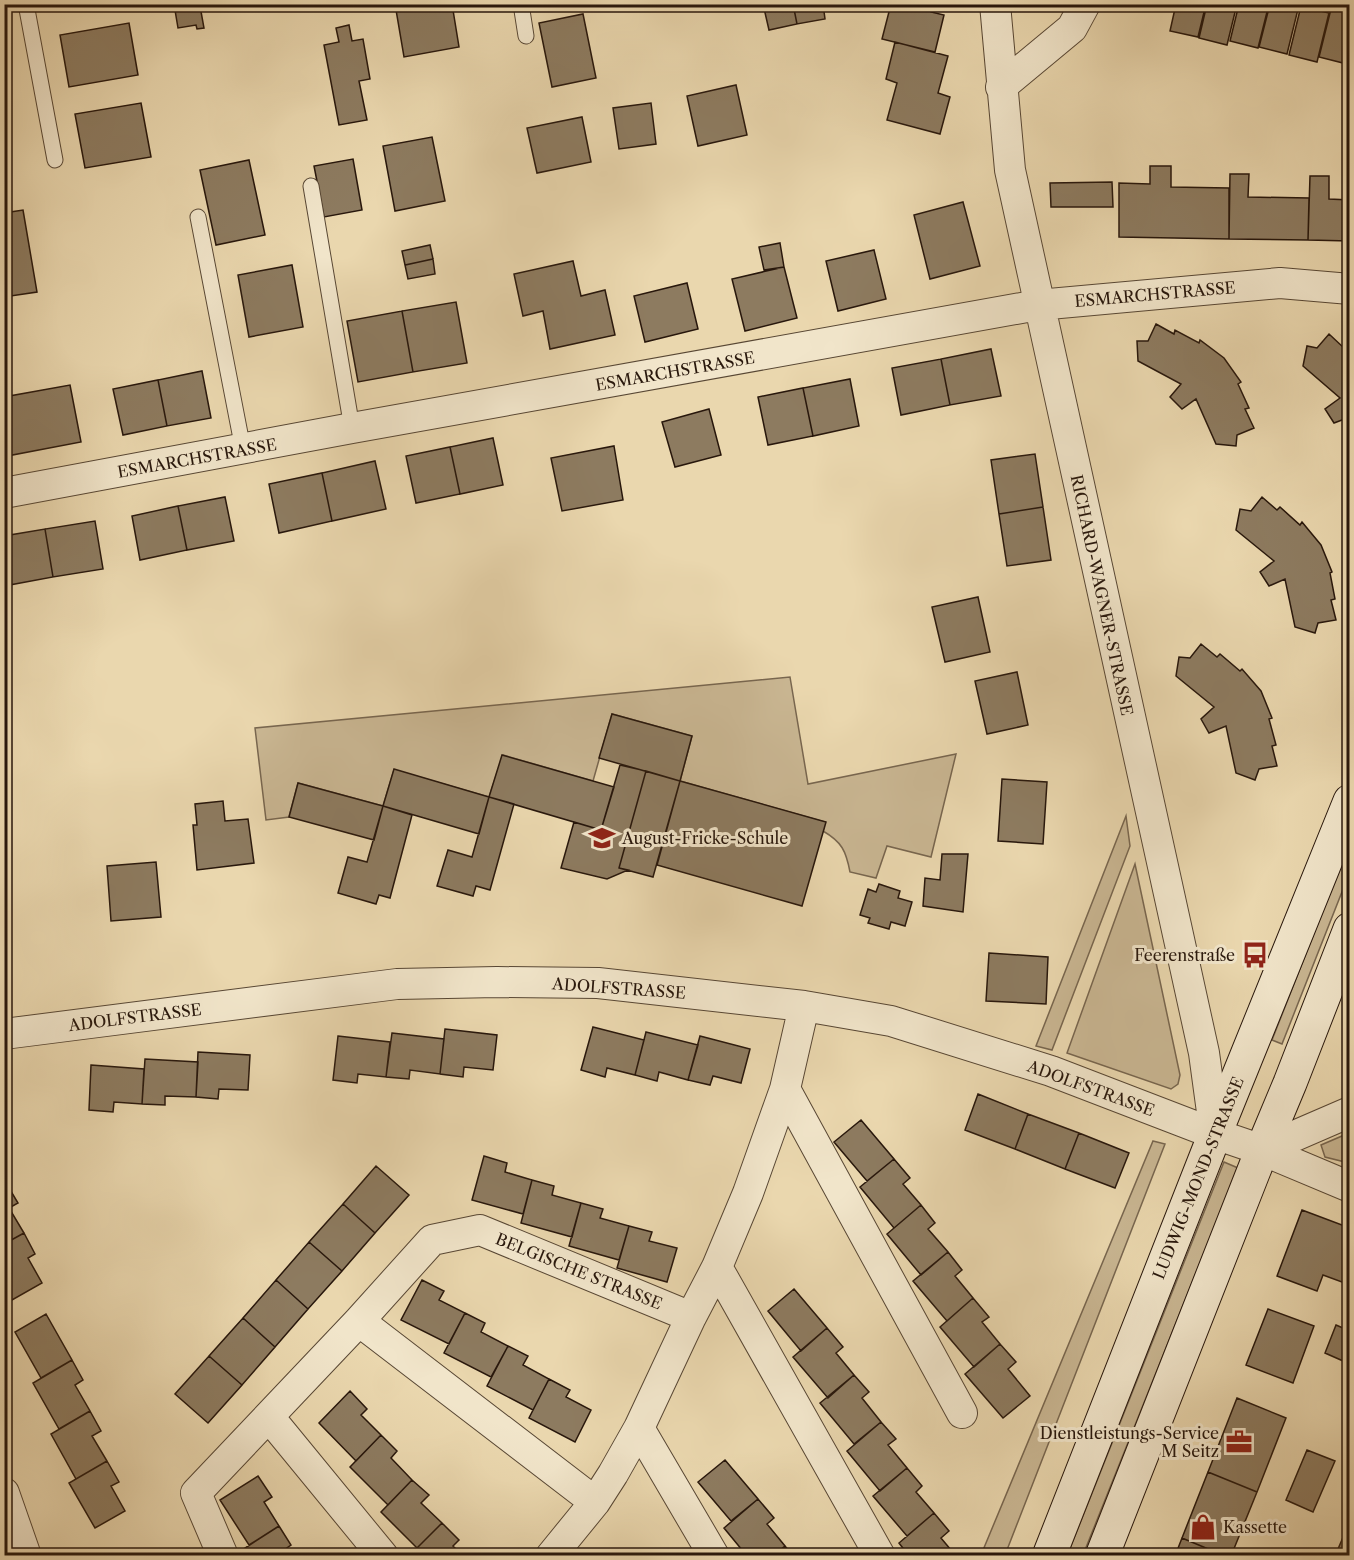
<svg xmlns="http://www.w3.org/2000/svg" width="1354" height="1560" viewBox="0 0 1354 1560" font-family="'Libre Caslon Text',serif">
  <rect width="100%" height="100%" fill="#ead7ae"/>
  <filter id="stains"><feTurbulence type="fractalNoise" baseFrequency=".00333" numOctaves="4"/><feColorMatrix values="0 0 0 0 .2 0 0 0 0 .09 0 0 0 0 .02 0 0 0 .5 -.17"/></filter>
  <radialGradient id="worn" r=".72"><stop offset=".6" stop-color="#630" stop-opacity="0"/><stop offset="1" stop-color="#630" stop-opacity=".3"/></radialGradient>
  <path fill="#c9b692" stroke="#78664f" stroke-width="1.5" d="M790,677L808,784L956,754L931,857L887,846L876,878L850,872C846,851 842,842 823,831L825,822L680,781L692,736L612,714L593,781L503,755L489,797L394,770L383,806L298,783L289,817L266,820L255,728Z
    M1126,816L1130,846L1052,1050L1036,1046Z
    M1349,844V874L1282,1044L1272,1040Z
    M1135,864L1180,1075L1178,1084L1171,1089L1067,1053Z
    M1349,1133V1163L1325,1157L1321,1145Z
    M1153,1141L1165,1144L1005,1555H981Z
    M1224,1162L1238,1168L1083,1555L1067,1556Z"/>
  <path fill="#8d7b60" stroke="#28170c" stroke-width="1.5" d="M395,4H452L459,47L404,57Z
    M763,4H793L797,24L769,30Z
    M793,4H823L825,19L797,24Z
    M891,4H932L931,12L944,15L935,52L882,39Z
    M1176,4H1206L1198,37L1170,31Z
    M1207,4H1237L1227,45L1199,38Z
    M1239,4H1269L1258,48L1230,41Z
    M1270,4L1299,5L1287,54L1259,47Z
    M200,6L204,28L197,29L196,25L178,28L175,10Z
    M1301,6L1329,13L1317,62L1289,55Z
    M1331,9L1350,13V54L1347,64L1319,57Z
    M583,14L596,78L552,87L539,23Z
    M129,23L138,75L69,87L60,35Z
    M349,25L352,41L363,39L370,79L359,81L367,120L339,125L324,45L339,42L336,28Z
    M895,42L948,56L938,93L950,97L940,134L887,120L897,83L886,79Z
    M736,85L747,135L698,146L687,96Z
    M141,103L151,157L85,168L75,114Z
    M651,103L656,144L619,149L613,108Z
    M582,117L591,162L537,173L527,128Z
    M432,137L445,201L395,211L383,146Z
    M353,159L362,210L324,217L314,166Z
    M249,160L265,235L216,245L200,170Z
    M1150,166H1171V187L1229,188V239L1119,237V183L1150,184Z
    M1230,174H1249L1248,197L1309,198L1308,240L1229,239Z
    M1310,176H1329V199L1350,200V241L1308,240Z
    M1112,182L1113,207H1051L1050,183Z
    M963,202L980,266L930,279L914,215Z
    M23,210L37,292L4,297V213Z
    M780,243L784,267L764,270L759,247Z
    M430,245L433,259L405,265L402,251Z
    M874,250L886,299L838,311L826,261Z
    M433,259L435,274L408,279L405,265Z
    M573,261L581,296L605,290L615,335L550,349L543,311L523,316L514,274Z
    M292,265L303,327L249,337L238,275Z
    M784,267L797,318L745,331L732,279Z
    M687,283L698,329L645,342L634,296Z
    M456,302L467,363L413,372L402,311Z
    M402,311L413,372L358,382L347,321Z
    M1156,324L1174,334L1175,330L1199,343L1200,340L1224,358L1241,382L1238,384L1249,408L1245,409L1254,428L1237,435L1236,446L1216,444L1196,399L1182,409L1170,397L1181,384L1138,361L1137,341H1148Z
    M1329,334L1344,348L1347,345L1350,347V417L1334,423L1325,409L1340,398L1303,366L1307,346L1317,348Z
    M991,349L1001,396L950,405L941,359Z
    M941,359L950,405L901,415L892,368Z
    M202,371L211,418L167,426L158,380Z
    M850,379L859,426L813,436L803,388Z
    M158,380L167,426L123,435L113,389Z
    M70,385L81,442L7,456L4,440V397Z
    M803,388L813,436L768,445L758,397Z
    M709,409L721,455L675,467L662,422Z
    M493,438L503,485L460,494L450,447Z
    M614,446L623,500L562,511L551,458Z
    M450,447L460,494L416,503L406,456Z
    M1035,454L1043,507L999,514L991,460Z
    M375,461L386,509L332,521L322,473Z
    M322,473L332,521L279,533L269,484Z
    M225,497L234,541L187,550L178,506Z
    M1262,497L1277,510L1280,507L1300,525L1302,522L1321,545L1332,572L1330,573L1335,599L1331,600L1336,620L1318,623L1315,633L1295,627L1285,579L1269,586L1260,572L1274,561L1236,530L1240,509L1251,511Z
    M178,506L187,550L140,560L132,516Z
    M1043,507L1051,560L1007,566L999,514Z
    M95,521L103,569L53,577L45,529Z
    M45,529L53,577L4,586V536Z
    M978,597L990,652L945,662L932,607Z
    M1201,644L1217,657L1220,654L1240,671L1242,669L1261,691L1272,718L1269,719L1276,745L1272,746L1277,766L1259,769L1255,780L1236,773L1226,726L1209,733L1201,719L1214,707L1176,676L1179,657L1190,658Z
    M1017,672L1028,725L987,734L975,681Z
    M612,714L692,736L680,781L599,758Z
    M502,755L614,787L601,830L489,797Z
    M620,765L646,771L619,868L628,870L607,879L561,868L574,822L601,830Z
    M394,769L489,797L479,834L383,806Z
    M646,771L680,781L653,877L619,868Z
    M1002,779L1047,782L1043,844L998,841Z
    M680,781L826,822L802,906L657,865Z
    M298,783L383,806L374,840L289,817Z
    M489,797L514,804L490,890L476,886L473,896L437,886L448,850L472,857Z
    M223,801L225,821L248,819L254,863L197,870L193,825H197L195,804Z
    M383,806L412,815L390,898L379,895L376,904L338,893L348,857L367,862Z
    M942,854H968L963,912L923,906L925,878L940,880Z
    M156,862L161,917L111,921L107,866Z
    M879,884L900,891L898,898L912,902L905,926L891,922L889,929L868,923L870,918L860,915L868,889L876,892Z
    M989,953L1048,957L1046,1004L986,1001Z
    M593,1027L644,1040L635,1075L607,1068L605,1077L581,1070Z
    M445,1029L497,1035L493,1070L464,1067L463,1077L440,1074Z
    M646,1032L698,1045L688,1080L659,1072L657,1081L635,1075Z
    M392,1033L444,1039L440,1074L410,1070L409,1079L386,1077Z
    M338,1036L390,1042L386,1077L358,1074L357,1083L333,1080Z
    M700,1036L750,1049L741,1083L713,1076L710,1085L688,1080Z
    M198,1052L250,1055L248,1090L219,1089L218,1099L196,1097Z
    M145,1059L198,1062L196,1097L165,1096V1105L142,1104Z
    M91,1065L144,1069L142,1104L114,1102L113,1112L89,1110Z
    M978,1094L1028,1114L1015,1149L965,1130Z
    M1028,1114L1079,1133L1065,1169L1015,1149Z
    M861,1120L894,1159L867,1181L834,1142Z
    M1079,1133L1129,1153L1115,1188L1065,1169Z
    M484,1156L507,1163L505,1172L532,1180L523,1214L472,1200Z
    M894,1159L910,1178L903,1184L921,1205L894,1228L860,1187Z
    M376,1166L409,1195L375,1233L343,1204Z
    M532,1180L554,1186L552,1195L581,1203L572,1237L521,1223Z
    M6,1183L18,1203L9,1208L24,1233L4,1244V1184Z
    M581,1203L603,1209L600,1218L629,1226L619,1260L569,1246Z
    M343,1204L375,1233L342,1271L309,1242Z
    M921,1205L935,1223L928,1229L948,1252L921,1275L887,1234Z
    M1302,1210L1350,1228V1285L1323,1275L1317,1291L1277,1276Z
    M629,1226L652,1232L649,1241L677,1248L667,1282L617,1268Z
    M24,1233L35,1254L28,1258L42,1283L12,1300L4,1288V1244Z
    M309,1242L342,1271L308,1309L276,1280Z
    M948,1252L962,1270L955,1276L973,1298L947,1321L913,1281Z
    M276,1280L308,1309L275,1347L243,1318Z
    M422,1280L444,1291L439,1300L465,1313L449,1344L401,1320Z
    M794,1289L827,1328L801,1351L768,1311Z
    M973,1298L989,1317L982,1322L1000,1344L974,1367L940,1327Z
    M1268,1309L1314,1326L1293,1383L1246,1365Z
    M465,1313L485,1323L481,1332L508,1346L491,1377L444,1353Z
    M46,1314L72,1360L41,1378L15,1332Z
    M243,1318L275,1347L242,1385L209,1356Z
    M1336,1325L1350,1331V1364L1325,1353Z
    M827,1328L843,1347L836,1353L854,1375L828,1398L793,1357Z
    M1000,1344L1016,1362L1008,1369L1030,1396L1003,1418L965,1374Z
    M508,1346L528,1356L523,1365L549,1379L533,1410L487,1386Z
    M209,1356L242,1385L208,1423L175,1394Z
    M72,1360L83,1380L75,1385L90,1411L59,1429L33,1383Z
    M854,1375L869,1392L862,1398L881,1422L854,1444L820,1403Z
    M549,1379L570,1390L566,1397L591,1410L575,1442L529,1418Z
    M350,1391L367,1409L361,1415L381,1435L356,1461L319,1423Z
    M1237,1398L1286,1418L1257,1492L1208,1472Z
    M90,1411L101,1431L92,1436L107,1461L76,1479L51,1434Z
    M881,1422L896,1439L888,1445L907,1468L880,1491L847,1451Z
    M381,1435L397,1451L391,1458L412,1480L388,1505L350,1467Z
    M1307,1450L1335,1461L1313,1512L1286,1500Z
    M725,1460L758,1499L731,1521L698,1482Z
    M107,1461L119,1482L111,1486L125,1511L95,1528L69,1483Z
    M907,1468L922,1486L916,1492L934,1513L907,1536L873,1496Z
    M1208,1472L1257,1492L1231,1556H1225L1182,1538Z
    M258,1476L272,1497L264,1502L279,1526L249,1545L220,1500Z
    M412,1480L429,1495L421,1503L442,1523L417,1548L381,1512Z
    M758,1499L774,1518L767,1524L785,1546L773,1556H747L724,1528Z
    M934,1513L949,1531L941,1538L956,1556H909L899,1543Z
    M1350,1521V1556H1335Z
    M442,1523L459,1540L453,1546L463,1556H413L411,1554Z
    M279,1526L291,1545L284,1550L287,1556H245L242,1550Z
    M1182,1538L1225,1556H1175Z
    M785,1546L793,1556H773Z"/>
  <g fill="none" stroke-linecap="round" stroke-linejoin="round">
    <g stroke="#584734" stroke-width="17">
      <path id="lane" d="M26,4L55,160
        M521,4L526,36
        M311,186L352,428
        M198,217L243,449"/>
    </g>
    <g stroke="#584734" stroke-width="32">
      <path id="street" d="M995,4L1010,170L1204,1053L1215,1134L1262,1150L1350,1187
        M1001,87L1072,28L1085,4
        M4,493L352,428L1038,305L1280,283L1350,289
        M4,1034L397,984L497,982L598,983L804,1006L891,1021L1051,1071L1215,1134
        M785,1089L962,1413
        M1262,1150L1350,1112
        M717,1267L880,1556
        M359,1321L595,1502
        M269,1417L383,1556
        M639,1428L714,1556
        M4,1493L26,1556
        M223,1556L196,1493L359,1321L432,1240L480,1230L691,1317
        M551,1556L595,1502L613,1474L639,1428L691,1317L717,1267L748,1193L785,1089L804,1006"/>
    </g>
    <g stroke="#28170c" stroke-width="35">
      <path id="secondary" d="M1049,1556L1215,1134L1350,801
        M1102,1556L1262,1150L1290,1083L1350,929"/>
    </g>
    <use href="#lane" stroke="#f1e5ca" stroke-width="15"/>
    <use href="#street" stroke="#f1e5ca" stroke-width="30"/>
    <use href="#secondary" stroke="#f1e5ca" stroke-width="33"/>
  </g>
  <defs>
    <g id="school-bare" transform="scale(2.07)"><path d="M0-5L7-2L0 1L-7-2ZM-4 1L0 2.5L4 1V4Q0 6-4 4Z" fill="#8f2418" stroke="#f1e5ca" stroke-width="2.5" paint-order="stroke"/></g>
    <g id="bus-bare" transform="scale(2.07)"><path d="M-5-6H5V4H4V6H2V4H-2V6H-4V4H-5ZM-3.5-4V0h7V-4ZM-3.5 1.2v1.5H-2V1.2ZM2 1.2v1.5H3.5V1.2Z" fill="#8f2418" stroke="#f1e5ca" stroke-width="2.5" paint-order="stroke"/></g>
    <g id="office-bare" transform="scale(2.07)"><path d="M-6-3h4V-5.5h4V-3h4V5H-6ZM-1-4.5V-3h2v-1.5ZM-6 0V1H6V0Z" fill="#8f2418" stroke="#f1e5ca" stroke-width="2.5" paint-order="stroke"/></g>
    <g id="shop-bare" transform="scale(2.07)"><path d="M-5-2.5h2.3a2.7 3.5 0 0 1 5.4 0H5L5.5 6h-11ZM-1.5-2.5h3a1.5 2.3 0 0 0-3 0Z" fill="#8f2418" stroke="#f1e5ca" stroke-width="2.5" paint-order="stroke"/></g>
  </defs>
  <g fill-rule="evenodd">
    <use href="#school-bare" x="602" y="838"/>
    <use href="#bus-bare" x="1255" y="955"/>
    <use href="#office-bare" x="1239" y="1442"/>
    <use href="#shop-bare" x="1203" y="1527"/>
  </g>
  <g text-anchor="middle" stroke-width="6" stroke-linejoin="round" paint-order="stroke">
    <g font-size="16" fill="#28170c" stroke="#f1e5ca">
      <text transform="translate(1155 294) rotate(-5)" y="6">ESMARCHSTRASSE</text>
      <text transform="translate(675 371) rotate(-10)" y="6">ESMARCHSTRASSE</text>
      <text transform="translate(197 458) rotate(-10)" y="6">ESMARCHSTRASSE</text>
      <text transform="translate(1102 595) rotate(78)" y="6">RICHARD-WAGNER-STRASSE</text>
      <text transform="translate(619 988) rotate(4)" y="6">ADOLFSTRASSE</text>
      <text transform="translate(135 1017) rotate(-7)" y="6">ADOLFSTRASSE</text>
      <text transform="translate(1091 1088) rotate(20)" y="6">ADOLFSTRASSE</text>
      <text transform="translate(1198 1178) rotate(-68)" y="6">LUDWIG-MOND-STRASSE</text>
      <text transform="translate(579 1271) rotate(22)" y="6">BELGISCHE STRASSE</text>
    </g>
    <g font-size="16" fill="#28170c" stroke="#f1e5ca" text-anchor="start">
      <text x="622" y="844">August-Fricke-Schule</text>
      <text x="1235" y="961" text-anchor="end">Feerenstraße</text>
      <text x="1219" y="1439" text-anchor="end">Dienstleistungs-Service<tspan x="1219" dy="18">M Seitz</tspan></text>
      <text x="1223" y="1533">Kassette</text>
    </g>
  </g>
  <rect width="1354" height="1560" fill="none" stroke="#ead7ae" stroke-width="24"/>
  <rect x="6" y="6" width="1342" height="1548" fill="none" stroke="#28170c" stroke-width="3"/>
  <rect x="12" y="12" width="1330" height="1536" fill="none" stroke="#28170c" stroke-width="1.5"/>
  <rect width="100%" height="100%" filter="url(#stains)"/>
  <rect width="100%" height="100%" fill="url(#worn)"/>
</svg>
